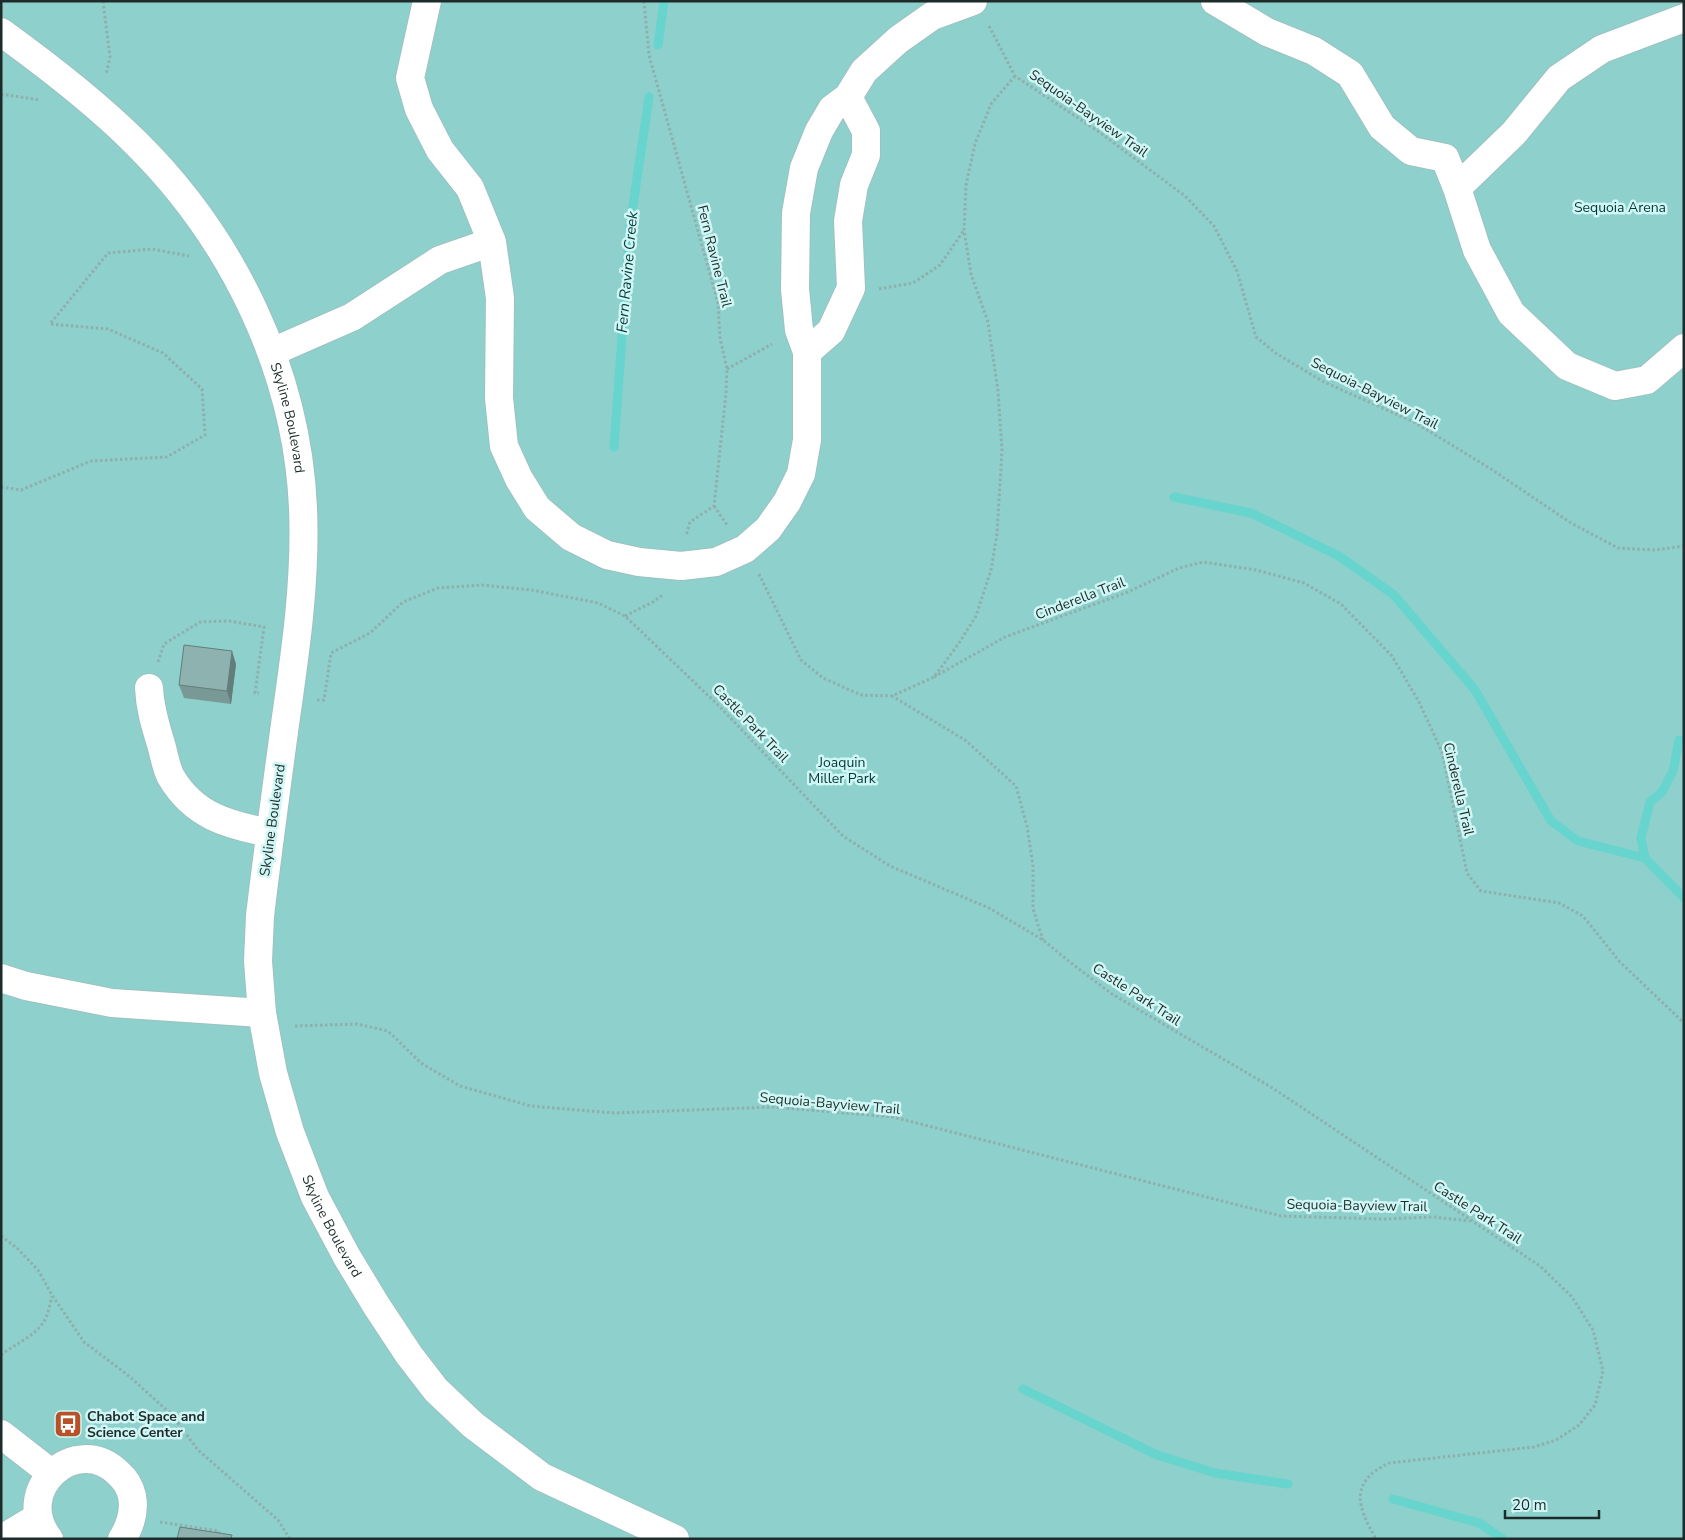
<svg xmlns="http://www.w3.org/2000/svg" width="1685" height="1540" viewBox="0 0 1685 1540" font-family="'Nunito Sans',sans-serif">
  <rect width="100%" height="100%" fill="#c3eae7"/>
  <path fill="#8ed0cc" d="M1,1H1684V1539H1Z"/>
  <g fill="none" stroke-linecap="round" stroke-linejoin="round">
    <path stroke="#67d4ce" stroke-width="9" d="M658,45L664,1
      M614,447L630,226L649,97
      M1174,497L1251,513L1339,556L1394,595L1475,690L1551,821L1578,841L1645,858L1684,898
      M1645,858L1641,838L1650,802L1662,792L1673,771L1679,740
      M1023,1389L1157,1455L1215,1473L1288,1484
      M1393,1499L1479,1523L1503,1539"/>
    <g stroke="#9cc2c0" stroke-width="30">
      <path id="minor" d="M427,1L410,78L419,109L440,150L470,188L492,242L500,298L499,398L504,446L519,479L537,508L571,537L607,555L639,562L681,566L716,562L745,549L768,529L787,502L801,474L807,440V352L799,330L795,289L796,213L804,168L819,131L832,109L848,97L866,131V155L854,185L848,221L851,288L831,331L807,352
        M1215,1L1267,32L1314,51L1350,74L1382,127L1411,151L1445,158L1457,188L1477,250L1511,313L1567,366L1615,386L1647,380L1684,348
        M848,97L864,71L898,40L932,16L973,1
        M1457,188L1514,133L1559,78L1602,49L1684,18
        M272,352L352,317L440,260L492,242
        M149,688C150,708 155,725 161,744C164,754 166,768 171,777C194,816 228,825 270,833
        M1,978L26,986L112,1003L262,1013
        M1,1434L51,1473
        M2,1539L38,1517
        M49,1539C11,1490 76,1432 118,1473C125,1479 130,1487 132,1496C135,1512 131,1525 122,1539"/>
    </g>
    <g stroke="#9cc2c0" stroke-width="30">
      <g id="major">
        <path id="s1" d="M1,32C48,66 95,102 136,143C233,239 297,371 303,508C306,578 296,648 286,717C277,783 268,849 260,916L258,961L262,1013L273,1073L290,1132L315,1197L347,1257L376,1305L409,1355L436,1390L473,1425L542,1477L675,1539"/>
      </g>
    </g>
    <path stroke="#8fafac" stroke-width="3" stroke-dasharray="2.5 2.5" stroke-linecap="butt" d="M103,1L110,57L106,75
      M644,1L649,55L718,303L720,338L727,369L726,393L714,506L690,522L686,536
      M989,26L1015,76L1099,132L1185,196L1214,226L1237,271L1256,337L1277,354L1324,382L1414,422L1491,469L1571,523L1618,548L1655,550L1684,546
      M1015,76L991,104L975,144L966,185L964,230L971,274L988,322L998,391L1002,450L997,534L991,570L976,616L959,643L934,677L892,696L965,740L1016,786L1027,826L1033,866V909L1043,940
      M1,94L40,100
      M879,289L913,283L940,265L964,230
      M727,369L772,344
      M1,487L21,490L91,461L167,457L205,435L202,389L163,353L108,329L50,324L108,253L152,249L189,256
      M714,506L727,525
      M759,574L801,660L823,678L861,695L892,696
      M625,616L653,602L664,594
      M158,662L164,644L200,622L229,621L264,627L255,693H259
      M934,677L1005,637L1128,592L1179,568L1203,562L1256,570L1304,583L1341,604L1392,656L1419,702L1442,752L1467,873L1481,891L1559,903L1583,916L1620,962L1684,1023
      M317,700H324L331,653L370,633L403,602L438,588L482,585L532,590L598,603L625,616L718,705L843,836L890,866L989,908L1043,940L1071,963L1112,994L1271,1087L1540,1266L1572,1297L1593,1330L1603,1371L1595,1405L1579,1425L1556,1440L1534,1447L1389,1463C1349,1482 1357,1506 1376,1539
      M295,1026L357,1024L388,1031L421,1063L460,1086L531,1106L614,1113L773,1107L893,1117L1281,1216L1384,1219L1433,1217L1470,1221
      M1,1236L17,1248L38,1270L52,1295L84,1342L129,1376L172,1415L198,1450L278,1520L290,1539
      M1,1355C15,1344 33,1337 43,1323C48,1316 50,1304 52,1296
      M160,1522L219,1531L218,1539"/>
    <use href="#minor" stroke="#fff" stroke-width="28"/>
    <use href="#major" stroke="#fff" stroke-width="28"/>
  </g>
  <path fill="#799997" d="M236,664L231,704L184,698L179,685Z"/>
  <path fill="#637d7b" d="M232,651L236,664L231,704L227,691Z"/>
  <path fill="#8db2b0" stroke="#637d7b" d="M184,645L232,651L227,691L179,685Z
    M180,1527L232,1535L231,1539H177Z"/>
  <defs>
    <g id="bus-square" transform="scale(1.4375)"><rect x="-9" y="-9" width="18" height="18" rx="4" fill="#b85127" stroke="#d0f7f5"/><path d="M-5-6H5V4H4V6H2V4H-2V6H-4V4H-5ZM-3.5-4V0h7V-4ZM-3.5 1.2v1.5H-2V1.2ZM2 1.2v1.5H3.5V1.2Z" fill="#fff"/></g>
  </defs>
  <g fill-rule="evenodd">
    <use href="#bus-square" x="68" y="1424"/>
  </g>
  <g text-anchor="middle" stroke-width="5" stroke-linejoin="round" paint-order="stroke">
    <g font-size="14" fill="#1d2c2b" stroke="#d0f7f5">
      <text transform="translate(1089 113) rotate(35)" y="5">Sequoia-Bayview Trail</text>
      <text transform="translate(715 256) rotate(76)" y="5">Fern Ravine Trail</text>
      <text transform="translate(1375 393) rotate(27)" y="5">Sequoia-Bayview Trail</text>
      <text dy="5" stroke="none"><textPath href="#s1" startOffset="494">Skyline Boulevard</textPath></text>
      <text transform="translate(1080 598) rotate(-21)" y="5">Cinderella Trail</text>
      <text transform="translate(751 723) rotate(46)" y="5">Castle Park Trail</text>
      <text transform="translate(1459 789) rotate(77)" y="5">Cinderella Trail</text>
      <text transform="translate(272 820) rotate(-82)" y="5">Skyline Boulevard</text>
      <text transform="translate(1137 994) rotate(33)" y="5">Castle Park Trail</text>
      <text transform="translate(830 1103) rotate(5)" y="5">Sequoia-Bayview Trail</text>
      <text transform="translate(1357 1205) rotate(1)" y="5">Sequoia-Bayview Trail</text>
      <text transform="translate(1478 1212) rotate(33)" y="5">Castle Park Trail</text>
      <text dy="5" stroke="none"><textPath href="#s1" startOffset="1319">Skyline Boulevard</textPath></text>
    </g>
    <g font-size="14" fill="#023837" stroke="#d0f7f5">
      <text x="1620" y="212">Sequoia Arena</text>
      <text x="842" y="767">Joaquin<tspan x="842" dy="16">Miller Park</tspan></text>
    </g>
    <g font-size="14" font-weight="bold" fill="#1d2c2b" stroke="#d0f7f5" text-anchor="start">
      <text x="87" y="1421">Chabot Space and<tspan x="87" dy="16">Science Center</tspan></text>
    </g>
    <g font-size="15" font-style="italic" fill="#053b39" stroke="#d0f7f5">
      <text transform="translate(627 272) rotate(-85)" y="5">Fern Ravine Creek</text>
    </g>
  </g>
  <rect width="1685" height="1540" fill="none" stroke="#1d2c2b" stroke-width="5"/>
  <path d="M1505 1510v8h94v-8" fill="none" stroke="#1d2c2b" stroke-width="2.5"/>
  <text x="1512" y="1510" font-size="15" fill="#1d2c2b" stroke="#d0f7f5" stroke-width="4" paint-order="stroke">20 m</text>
</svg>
